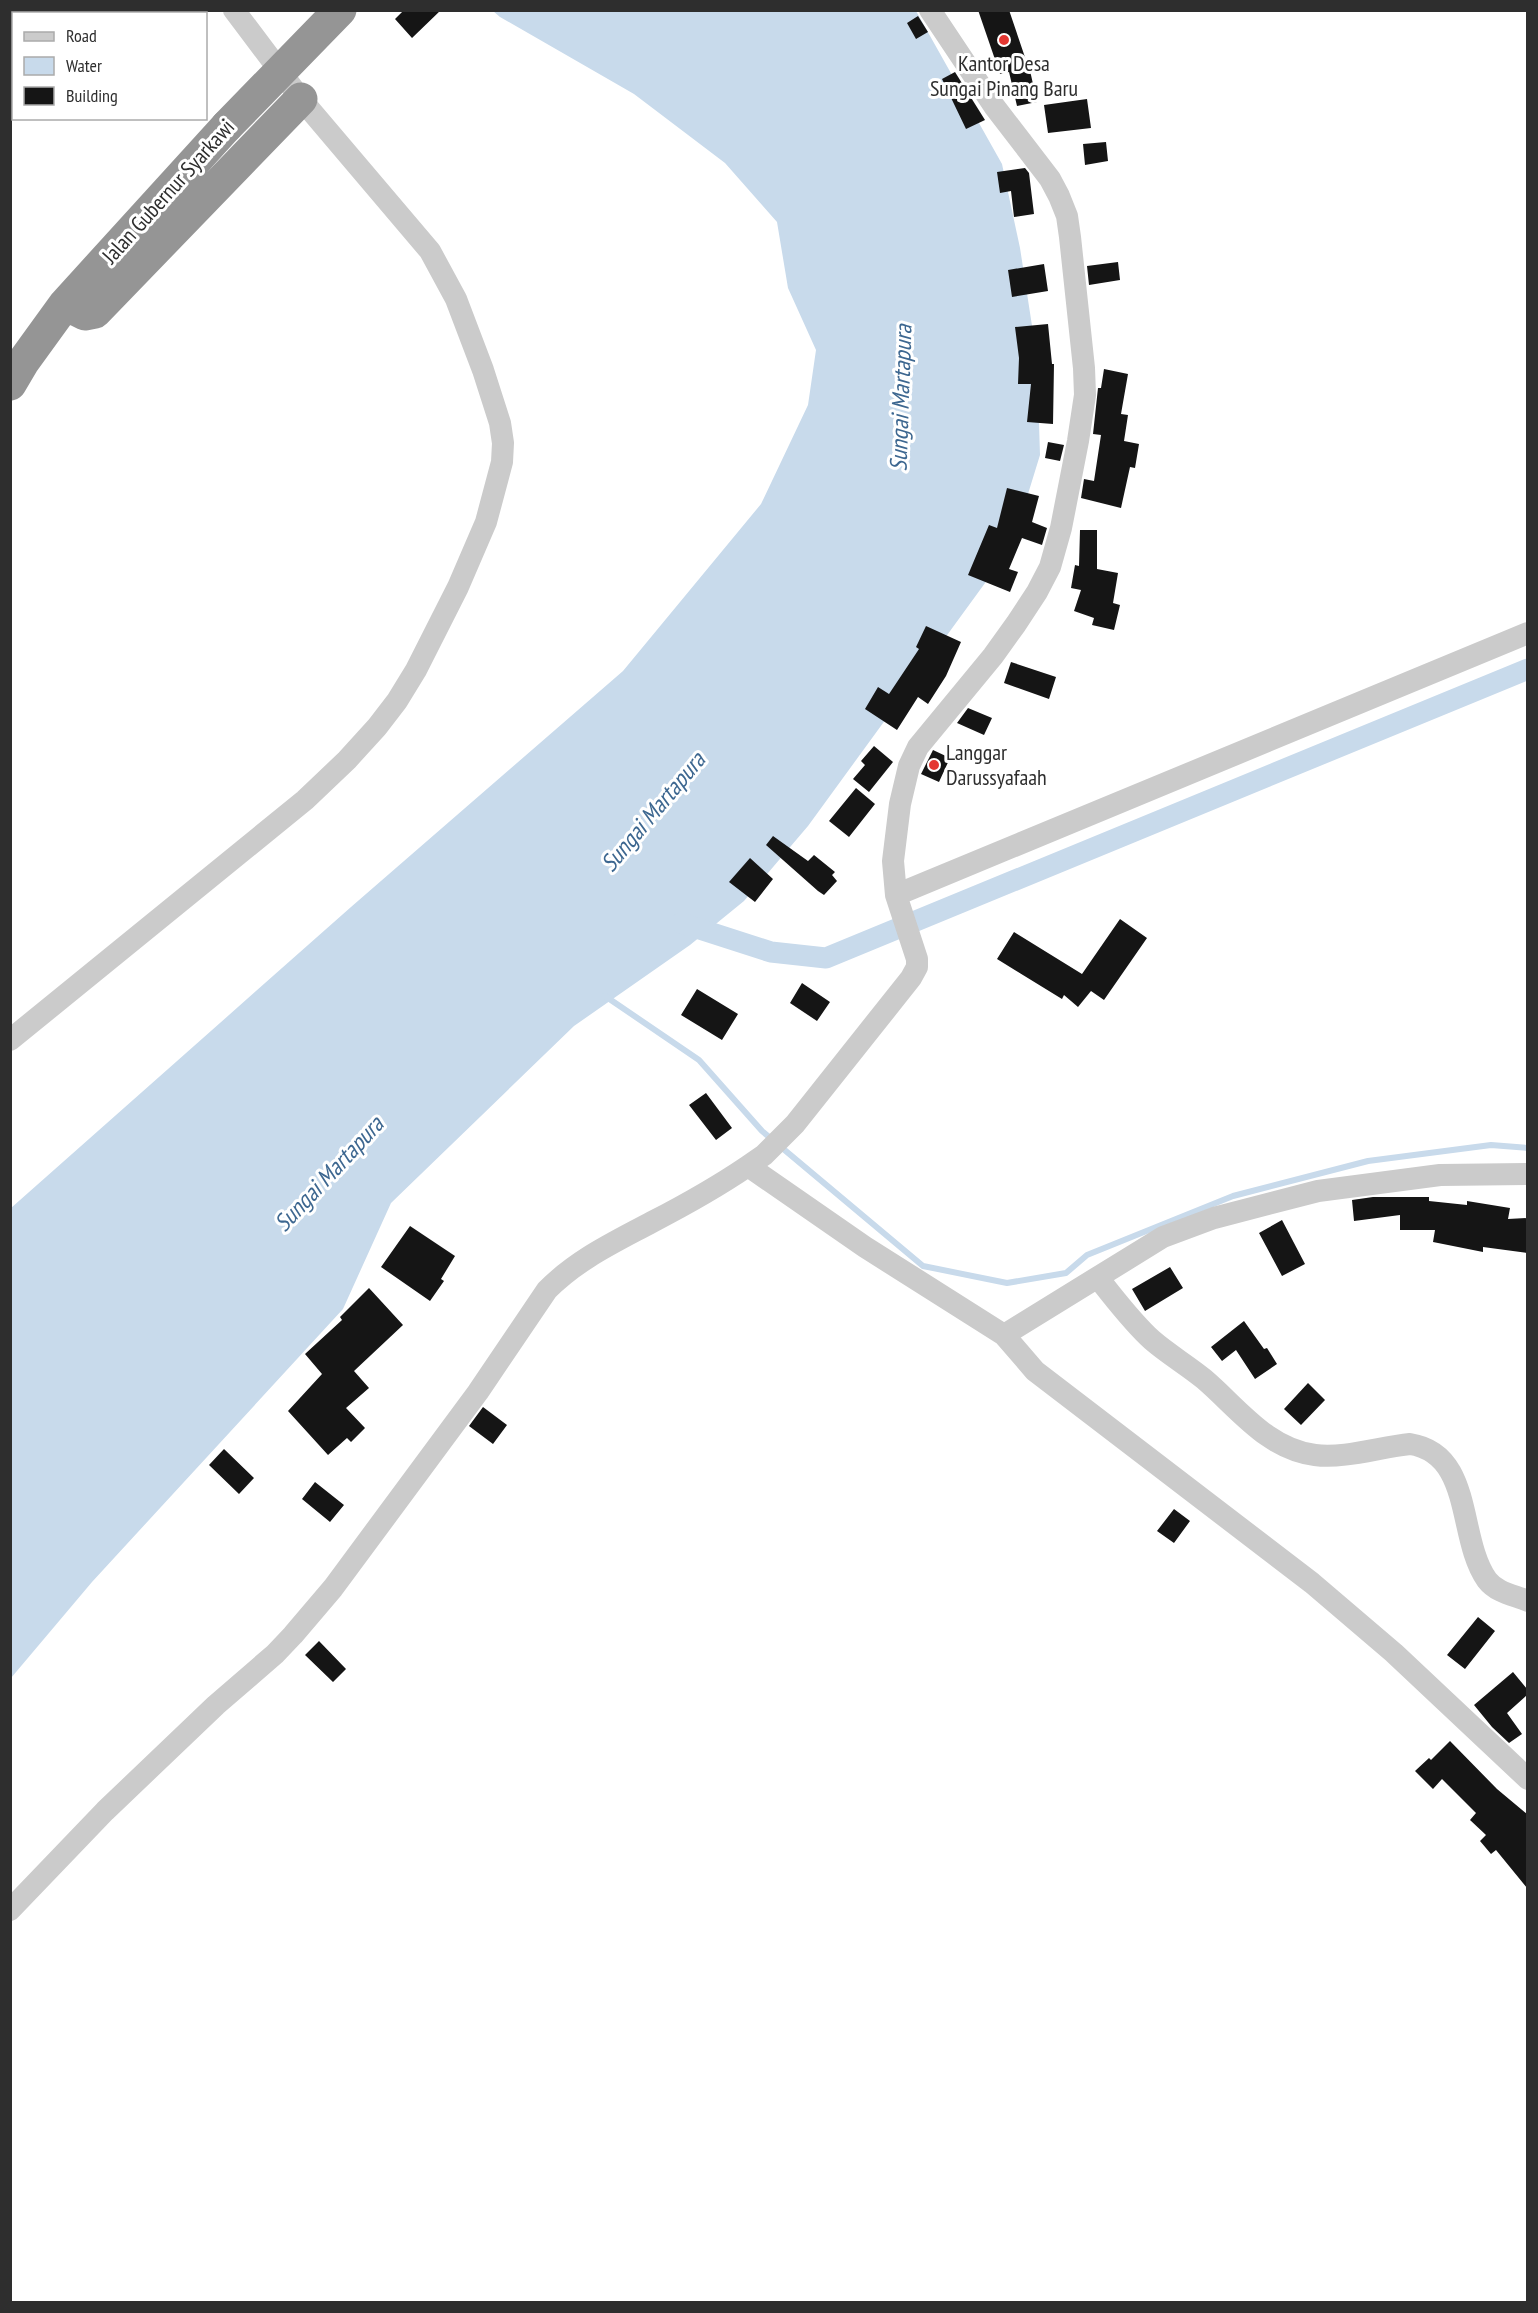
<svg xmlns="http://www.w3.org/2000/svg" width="1538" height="2313" viewBox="0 0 1538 2313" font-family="'PT Sans Narrow',sans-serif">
  <rect width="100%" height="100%" fill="#fff"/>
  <path fill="#c8daeb" d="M493,11H916L1002,164L1020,248L1037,358L1040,455L1012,546L808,826L744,901L690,945L574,1026L391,1203L343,1309L92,1582L11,1678V1208L351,907L623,671L761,504L808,405L816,350L788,288L777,222L725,163L634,94L500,17Z"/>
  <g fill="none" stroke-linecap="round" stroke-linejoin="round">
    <path stroke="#c8daeb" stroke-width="6" d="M605,996L699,1060L762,1131L923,1266L1007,1283L1066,1273L1087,1255L1233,1196L1368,1161L1491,1145L1528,1148"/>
    <path stroke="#c8daeb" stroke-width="21" d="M681,923L771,952L826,958L1528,669"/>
  </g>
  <path fill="#151515" d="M404,10H441L412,38L395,19Z
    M978,10H1009L1031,75L1037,102L1017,106L1009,72L1000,74Z
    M918,16L928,32L916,39L907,23Z
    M955,72L985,120L966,129L942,79Z
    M1087,99L1091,128L1048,133L1044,105Z
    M1106,142L1108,161L1085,165L1083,144Z
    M1025,168L1029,173L1034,214L1014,217L1011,191L1000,193L997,172Z
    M1118,262L1120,280L1089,285L1087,266Z
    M1044,264L1048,291L1012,297L1008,270Z
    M1048,324L1052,364H1054L1053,424L1027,422L1031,384H1018L1019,358L1015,327Z
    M1104,369L1128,374L1121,414L1128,415L1124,441L1139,444L1135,468L1130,467L1121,508L1081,498L1084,479L1094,481L1101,435L1093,434L1098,388H1101Z
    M1048,442L1064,445L1060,461L1045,458Z
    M1007,488L1039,496L1032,522L1047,528L1042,545L1022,538L1009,569L1018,572L1010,592L968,575L989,525L997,528Z
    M1080,530H1097V569L1118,573L1113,603L1120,605L1114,630L1092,625L1094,618L1074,611L1081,590L1071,588L1075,565L1079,566Z
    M926,626L961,642L946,676L928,704L918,697L897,730L865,709L878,687L889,694L919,649L916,647Z
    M1011,662L1056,677L1049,699L1004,683Z
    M968,708L992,718L984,735L957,723Z
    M874,746L893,762L869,792L853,779L865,765L861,761Z
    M933,750L950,758L939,782L921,774Z
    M856,788L875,804L849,837L829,821Z
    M773,836L808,861L814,855L835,872L832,875L837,881L824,895L818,891L766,845Z
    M750,858L773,879L755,902L729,882Z
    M1120,919L1147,938L1104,1000L1091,991L1078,1007L1064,995L1062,999L997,959L1014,932L1082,974Z
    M802,983L830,1002L817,1021L790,1003Z
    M697,989L738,1014L722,1040L681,1015Z
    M706,1093L732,1128L716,1140L689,1105Z
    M1373,1197H1429V1201L1467,1205V1201L1510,1208L1508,1219L1527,1218V1253L1483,1247V1252L1433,1242L1435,1230H1400V1215L1354,1221L1352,1200Z
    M1282,1220L1305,1264L1282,1276L1259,1233Z
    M410,1226L455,1256L441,1279L444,1281L430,1301L381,1267Z
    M1170,1267L1183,1288L1145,1311L1132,1289Z
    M369,1288L403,1325L354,1371L369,1388L346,1408L365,1428L351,1442L347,1438L328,1455L288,1411L322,1374L305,1354L342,1320L340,1317Z
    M1244,1321L1264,1349L1267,1348L1277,1364L1255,1379L1236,1350L1222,1361L1211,1347Z
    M1308,1383L1325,1400L1301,1425L1284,1409Z
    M483,1407L507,1425L493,1444L469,1426Z
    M224,1449L254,1478L239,1494L209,1465Z
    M315,1482L344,1505L330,1522L302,1499Z
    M1174,1509L1190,1521L1174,1543L1157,1531Z
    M1478,1617L1495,1631L1465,1669L1447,1655Z
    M319,1641L346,1669L333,1682L305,1655Z
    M1513,1672L1527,1689V1695L1507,1713L1522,1734L1509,1743L1492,1727L1474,1705Z
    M1450,1741L1497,1789L1527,1814V1888L1496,1850L1491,1854L1480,1841L1486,1835L1470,1820L1476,1813L1442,1779L1433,1789L1415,1771L1429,1758L1431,1760Z"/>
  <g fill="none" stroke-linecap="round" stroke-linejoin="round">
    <path stroke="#cbcbcb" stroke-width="22" d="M930,10L994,106L1050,179L1059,196L1067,216L1070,237L1084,368L1085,395L1078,441L1061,528L1050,567L1037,592L1016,624L993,656L918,747L909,766L900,804L893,861L896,895L917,959V967L911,978L795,1124L764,1155L748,1166L865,1247L1004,1335L1163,1237L1214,1218L1318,1191L1440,1175L1528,1174
      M896,895L1528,633
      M10,1040L305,800L347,760L377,727L397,701L416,670L458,587L486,522L502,462L503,443L500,423L483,370L456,299L430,251L301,99L234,10
      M1098,1278C1116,1300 1132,1322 1152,1340C1168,1354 1187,1365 1204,1379C1238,1408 1267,1449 1315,1455C1344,1459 1380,1447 1410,1444C1474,1454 1457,1538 1487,1580C1497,1593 1514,1595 1528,1601
      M1004,1335L1035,1371L1312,1583L1394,1653L1528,1779
      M10,1910L105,1811L216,1705L275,1654L293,1635L333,1588L478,1392L547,1290C578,1259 613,1243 652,1222C685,1205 717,1187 748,1166"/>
    <path stroke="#959595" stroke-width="33" d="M65,304L85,314L95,312L301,99
      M10,384L23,362L65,304L227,126"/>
    <path stroke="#959595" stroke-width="33" d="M227,126L340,10"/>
  </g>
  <g fill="#e43732" stroke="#fff" stroke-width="2">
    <circle cx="1004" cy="40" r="6"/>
    <circle cx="934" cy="765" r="6"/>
  </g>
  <g text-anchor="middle" stroke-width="6" stroke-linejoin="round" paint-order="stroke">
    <g font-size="22" fill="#2e2e2e" stroke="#fff">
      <text x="1004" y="71">Kantor Desa<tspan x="1004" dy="25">Sungai Pinang Baru</tspan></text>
      <text x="946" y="760" text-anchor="start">Langgar<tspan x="946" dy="25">Darussyafaah</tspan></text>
    </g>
    <g font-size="22" fill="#2e2e2e" stroke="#fff">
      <text transform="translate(168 191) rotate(-48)" y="8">Jalan Gubernur Syarkawi</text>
    </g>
    <g font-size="24" font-style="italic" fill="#3d6790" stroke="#fff">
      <text transform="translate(901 398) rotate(-88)" y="8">Sungai Martapura</text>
      <text transform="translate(653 812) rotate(-50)" y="8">Sungai Martapura</text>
      <text transform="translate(329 1174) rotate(-47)" y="8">Sungai Martapura</text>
    </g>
  </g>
  <rect width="1538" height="2313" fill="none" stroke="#2e2e2e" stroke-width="24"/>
  <rect x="12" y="12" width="195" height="108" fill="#ffffff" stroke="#ababab" stroke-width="1.5"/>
  <rect x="24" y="32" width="30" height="9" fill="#cbcbcb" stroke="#ababab" stroke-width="1.5"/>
  <text x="66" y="42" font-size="18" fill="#2e2e2e">Road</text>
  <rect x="24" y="57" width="30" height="18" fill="#c8daeb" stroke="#ababab" stroke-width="1.5"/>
  <text x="66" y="72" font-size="18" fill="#2e2e2e">Water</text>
  <rect x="24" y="87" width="30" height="18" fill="#151515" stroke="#ababab" stroke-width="1.5"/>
  <text x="66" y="102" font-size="18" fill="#2e2e2e">Building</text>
</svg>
